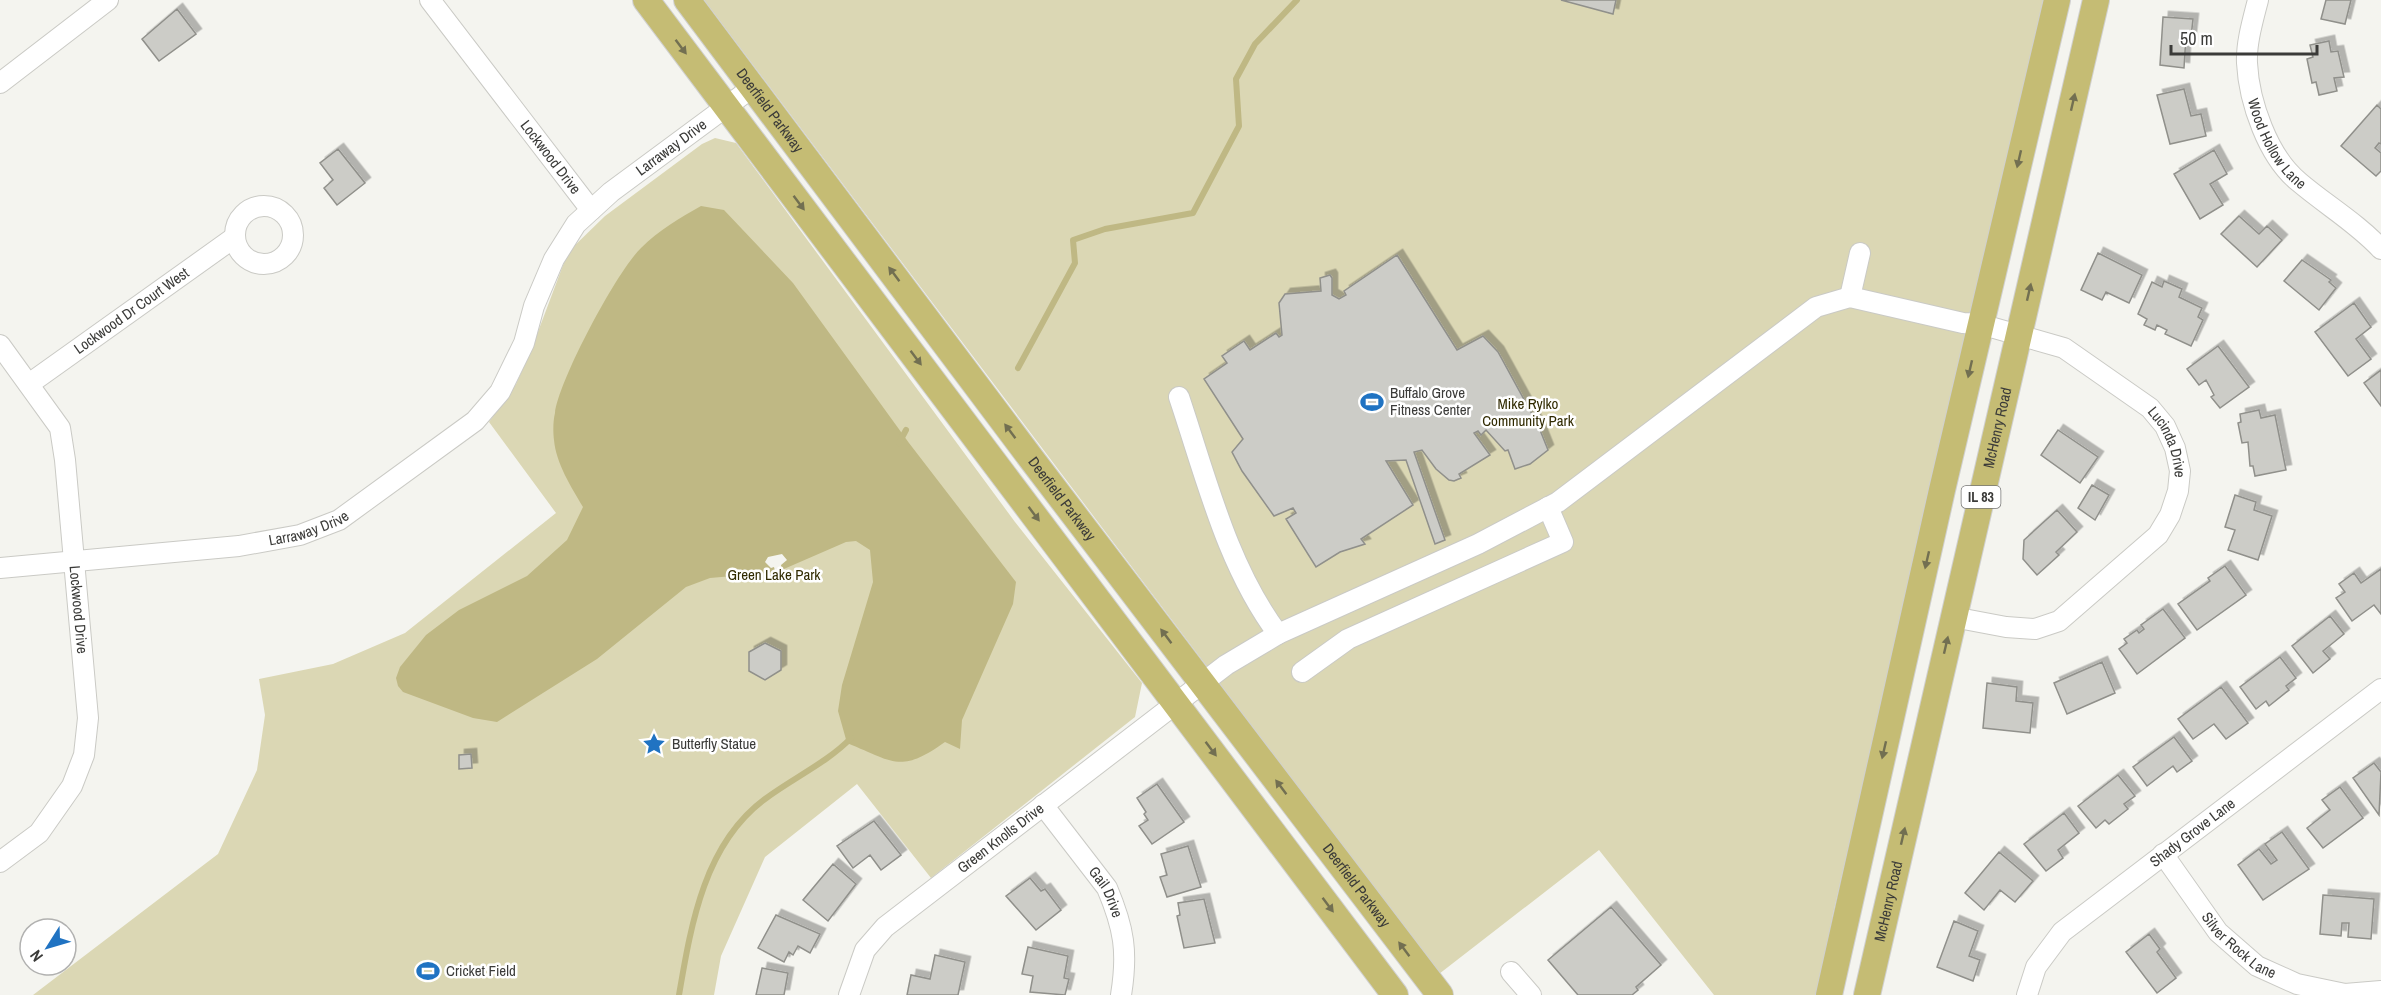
<svg xmlns="http://www.w3.org/2000/svg" width="2381" height="995" viewBox="0 0 2381 995" font-family="'Archivo Narrow',sans-serif">
  <defs>
    <filter id="shadow"><feDropShadow dx="5.5" dy="-5.5" stdDeviation="0" flood-color="#0004"/></filter>
  </defs>
  <rect width="100%" height="100%" fill="#f4f4ef"/>
  <path fill="#dbd7b4" d="M704,0H2046L1833,914L1818,995H1714L1599,850L1439,974Z
    M715,138L736,143L1015,522L1142,683L1135,717L931,878L857,784L765,857L721,956L714,995H33L218,854L257,770L265,715L259,679L333,664L405,633L556,513L489,422L516,384L530,353L568,252L605,216L702,144Z"/>
  <path fill="#bfb884" d="M701,206L724,210L793,283L909,443L1016,582L1013,604L962,720L960,749L945,742C900,774 894,762 847,743L838,711L842,685L873,582L870,550L856,541L846,542L777,572L710,578L686,587L597,659L497,722L473,718L403,692L398,686L396,678L400,667L426,635L459,610L527,576L567,540L583,507C571,487 556,463 554,440C553,432 553,421 555,413C559,380 617,271 641,248C659,230 680,218 701,206Z"/>
  <path fill="#f4f4ef" d="M782,554L787,560L781,565L782,573L776,575L774,567L771,568L765,562L768,557Z"/>
  <g fill="none" stroke-linecap="round" stroke-linejoin="round">
    <path stroke="#bfb884" stroke-width="6" d="M1018,368L1075,263L1073,240L1105,229L1193,213L1239,126L1236,79L1255,44L1297,0
      M899,443L906,430
      M679,995C691,925 704,844 765,799C793,778 828,762 851,738"/>
  </g>
  <path fill="#ccccc7" stroke="#90908b" stroke-width="1.5" filter="url(#shadow)" d="M1561,0H1616L1613,14Z
    M2326,0H2351L2345,24L2321,19Z
    M177,9L196,34L159,61L142,39Z
    M2163,17L2193,19L2191,37L2186,36L2184,68L2160,65Z
    M2329,41L2331,52L2338,51L2344,77L2334,78L2337,91L2319,95L2316,82L2312,83L2307,59L2313,57L2310,45Z
    M2184,89L2191,116L2201,114L2206,136L2170,144L2157,95Z
    M2377,105L2381,109V144L2379,143L2375,148L2381,153V171L2376,176L2341,146Z
    M338,149L365,183L337,205L324,188L333,180L320,163Z
    M2214,150L2227,174L2210,184L2223,205L2200,219L2174,174Z
    M2239,216L2259,234L2267,226L2282,240L2257,267L2221,234Z
    M2098,253L2142,275L2129,303L2106,292L2102,300L2081,290Z
    M1397,255L1457,350L1483,336L1498,352L1538,425L1548,450L1530,464L1515,469L1508,450L1505,451L1486,430L1481,435L1478,431L1474,433L1490,455L1459,474L1461,478L1454,481L1449,480L1436,469L1422,450L1414,452L1445,540L1435,544L1406,460L1386,461L1413,505L1361,539L1365,544L1340,552L1316,567L1286,519L1296,513L1293,508L1274,516L1242,471L1232,452L1243,439L1204,379L1227,363L1222,356L1244,341L1250,350L1276,333L1279,337L1282,335L1279,303L1285,294L1321,291L1320,278L1330,275L1332,278V295L1339,299L1346,295L1344,291Z
    M2302,260L2331,280L2329,282L2336,288L2319,310L2284,281Z
    M2164,281L2182,289L2179,297L2202,308L2198,317L2203,320L2191,346L2165,334L2167,330L2157,325L2155,330L2144,325L2147,319L2138,314L2152,282L2162,287Z
    M2354,303L2371,327L2356,339L2371,359L2348,376L2315,332Z
    M2218,346L2249,387L2220,408L2211,397L2214,395L2206,380L2199,385L2187,369Z
    M2381,370V406L2364,383Z
    M2259,410L2261,418L2275,415L2286,470L2255,476L2253,466H2250L2248,442L2242,443L2238,423L2241,422L2240,414Z
    M2058,430L2098,457L2080,483L2041,455Z
    M2092,485L2109,495L2095,520L2078,508Z
    M2235,495L2256,502L2254,510L2272,516L2258,560L2228,550L2235,530L2225,527Z
    M2057,510L2077,532L2056,552L2059,555L2037,575L2023,559L2024,540Z
    M2225,566L2246,595L2197,630L2178,604L2210,581L2208,578Z
    M2381,569V614L2374,605L2352,621L2336,598L2345,592L2339,584L2354,573L2361,583Z
    M2163,609L2185,638L2137,674L2119,649L2127,643L2124,639L2137,630L2139,633L2144,629L2141,625Z
    M2330,616L2344,634L2323,651L2330,659L2313,673L2292,646Z
    M765,643L781,651V670L765,680L749,671V652Z
    M2280,657L2296,678L2286,686L2289,690L2269,706L2266,701L2256,709L2240,687Z
    M2102,662L2115,693L2067,714L2054,683Z
    M1987,683L2017,687L2016,701L2033,703L2030,733L1983,728Z
    M2221,687L2248,723L2226,739L2214,724L2193,739L2178,719Z
    M2174,737L2192,761L2177,772L2173,766L2147,786L2133,767Z
    M471,754L472,768L459,769V755Z
    M2374,763L2381,772L2379,815L2353,778Z
    M2118,775L2135,796L2124,804L2128,809L2109,824L2105,820L2096,828L2078,806Z
    M1157,784L1184,822L1152,844L1139,826L1148,820L1144,814L1146,812L1137,798Z
    M2340,787L2363,818L2323,848L2307,828L2330,810L2322,800Z
    M2064,813L2079,833L2058,850L2063,858L2046,871L2024,844Z
    M874,821L901,855L881,870L870,855L853,868L837,846Z
    M2282,832L2309,869L2263,900L2238,865L2259,849L2271,864L2277,860L2265,844Z
    M1188,846L1201,887L1167,897L1160,877L1167,875L1161,854Z
    M1999,852L2033,881L2015,902L2000,890L1984,910L1965,893Z
    M833,864L856,884L828,921L803,900Z
    M1030,878L1041,891L1045,889L1061,910L1036,930L1006,896Z
    M2323,895L2374,899L2371,939L2348,937L2349,923H2342L2341,936L2320,934Z
    M1204,899L1215,943L1184,948L1177,916L1180,915L1178,903Z
    M1611,907L1661,965L1636,987L1638,990L1632,995H1578L1548,960Z
    M776,915L820,934L810,953L798,946L793,955L789,952L784,962L758,948Z
    M1954,921L1978,931L1969,956L1980,960L1973,981L1937,967Z
    M2149,934L2160,949L2157,952L2176,978L2157,993L2126,952Z
    M1028,947L1068,956L1064,978L1069,979L1065,995L1030,992L1033,976L1022,974Z
    M935,955L965,962L958,995H907L911,975L930,979Z
    M762,968L788,973L784,995H756Z"/>
  <g fill="none" stroke-linecap="round" stroke-linejoin="round">
    <g stroke="#cacac5" stroke-width="22">
      <g id="minor">
        <path id="s1" d="M430,0L591,210"/>
        <path id="s2" d="M2258,0C2253,20 2246,43 2247,63C2249,102 2268,157 2299,182C2326,205 2357,223 2381,249"/>
        <path d="M0,83L108,0"/>
        <circle cx="264" cy="235" r="29"/>
        <path d="M1850,297L1860,253"/>
        <path id="s3" d="M0,345L60,428L65,460L88,718L84,755L72,786L39,833L0,862"/>
        <path id="s4" d="M29,384L235,237"/>
        <path d="M1179,397C1206,477 1227,566 1278,634"/>
        <path id="s5" d="M0,568L239,546L300,535L339,520L475,421L500,392L524,343L534,306L554,259L576,224L611,192L753,87"/>
        <path d="M1302,672L1348,639L1563,542L1548,507"/>
        <path id="s6" d="M1043,805L1107,888C1124,928 1128,952 1121,995"/>
        <path id="s7" d="M2163,854L2218,932L2257,966L2297,984L2345,994L2381,991"/>
        <path d="M1511,972L1531,995"/>
        <path id="s8" d="M849,995L865,950L885,927L1226,665L1278,634L1478,544L1558,502L1816,307L1850,297L1963,323L1980,324L2064,348L2150,408L2165,426L2175,448L2180,471L2178,491L2170,515L2158,535L2059,621L2035,629L2006,627L1953,617"/>
        <path id="s9" d="M2027,995L2036,967L2062,932L2381,689"/>
      </g>
    </g>
    <g stroke="#d0d0cf" stroke-width="28">
      <g id="major">
        <path d="M646,0L1395,995"/>
        <path id="s10" d="M687,0L1033,461L1440,995"/>
        <path d="M1829,995L1942,490L2057,0"/>
        <path id="s11" d="M1867,995L2096,0"/>
      </g>
    </g>
    <use href="#minor" stroke="#fff" stroke-width="20"/>
    <use href="#major" stroke="#c5bc74" stroke-width="26"/>
  </g>
  <defs><path id="oneway-solid" d="M-6-.8H1V-3.2L6.5 0L1 3.2V.8H-6Z" transform="scale(1.5)"/></defs>
  <g fill="#726f51">
    <use href="#oneway-solid" transform="translate(681 47) rotate(53)"/>
    <use href="#oneway-solid" transform="translate(2073 102) rotate(-77)"/>
    <use href="#oneway-solid" transform="translate(2019 159) rotate(103)"/>
    <use href="#oneway-solid" transform="translate(799 203) rotate(53)"/>
    <use href="#oneway-solid" transform="translate(894 274) rotate(-127)"/>
    <use href="#oneway-solid" transform="translate(2029 292) rotate(-77)"/>
    <use href="#oneway-solid" transform="translate(916 358) rotate(53)"/>
    <use href="#oneway-solid" transform="translate(1970 369) rotate(103)"/>
    <use href="#oneway-solid" transform="translate(1010 431) rotate(-127)"/>
    <use href="#oneway-solid" transform="translate(1034 514) rotate(53)"/>
    <use href="#oneway-solid" transform="translate(1927 560) rotate(103)"/>
    <use href="#oneway-solid" transform="translate(1166 636) rotate(-127)"/>
    <use href="#oneway-solid" transform="translate(1946 645) rotate(-77)"/>
    <use href="#oneway-solid" transform="translate(1211 749) rotate(53)"/>
    <use href="#oneway-solid" transform="translate(1884 750) rotate(103)"/>
    <use href="#oneway-solid" transform="translate(1281 787) rotate(-127)"/>
    <use href="#oneway-solid" transform="translate(1903 836) rotate(-77)"/>
    <use href="#oneway-solid" transform="translate(1328 905) rotate(53)"/>
    <use href="#oneway-solid" transform="translate(1404 949) rotate(-127)"/>
  </g>
  <defs>
    <g id="stadium-bare" transform="scale(1.8)"><path d="M0-5a6.5 5 0 1 0 0 10a6.5 5 0 1 0 0-10ZM-3.5-1.8h7v3.6h-7Z" fill="#2073c2" stroke="#fff" stroke-width="2.5" paint-order="stroke"/></g>
    <g id="sight-bare" transform="scale(1.8)"><path d="M0-6L1.8-2.2L6-1.7L2.9 1.2L3.7 5.4L0 3.3L-3.7 5.4L-2.9 1.2L-6-1.7L-1.8-2.2Z" fill="#2073c2" stroke="#fff" stroke-width="2.5" paint-order="stroke"/></g>
  </defs>
  <g fill-rule="evenodd">
    <use href="#stadium-bare" x="1372" y="402"/>
    <use href="#sight-bare" x="654" y="744"/>
    <use href="#stadium-bare" x="428" y="971"/>
  </g>
  <g text-anchor="middle" stroke-width="5" stroke-linejoin="round" paint-order="stroke">
    <rect fill="#fff" stroke="#767674" stroke-width="1.5" x="1961.5" y="486" width="39" height="22" rx="4.5"/>
    <g font-size="14" font-weight="bold" fill="#3b3b39">
      <text x="1981" y="502">IL 83</text>
    </g>
    <g font-size="15" fill="#3b3b39" stroke="#fff">
      <text dy="5" stroke="none"><textPath href="#s10" startOffset="138">Deerfield Parkway</textPath></text>
      <text dy="5" stroke="none"><textPath href="#s2" startOffset="152">Wood Hollow Lane</textPath></text>
      <text dy="5" stroke="none"><textPath href="#s5" startOffset="858">Larraway Drive</textPath></text>
      <text dy="5" stroke="none"><textPath href="#s1" startOffset="198">Lockwood Drive</textPath></text>
      <text dy="5" stroke="none"><textPath href="#s4" startOffset="126">Lockwood Dr Court West</textPath></text>
      <text dy="5" stroke="none"><textPath href="#s11" startOffset="582">McHenry Road</textPath></text>
      <text dy="5" stroke="none"><textPath href="#s8" startOffset="1602">Lucinda Drive</textPath></text>
      <text dy="5" stroke="none"><textPath href="#s10" startOffset="624">Deerfield Parkway</textPath></text>
      <text dy="5" stroke="none"><textPath href="#s5" startOffset="312">Larraway Drive</textPath></text>
      <text dy="5" stroke="none"><textPath href="#s3" startOffset="285">Lockwood Drive</textPath></text>
      <text dy="5" stroke="none"><textPath href="#s9" startOffset="237">Shady Grove Lane</textPath></text>
      <text dy="5" stroke="none"><textPath href="#s8" startOffset="224">Green Knolls Drive</textPath></text>
      <text dy="5" stroke="none"><textPath href="#s10" startOffset="1110">Deerfield Parkway</textPath></text>
      <text dy="5" stroke="none"><textPath href="#s6" startOffset="108">Gail Drive</textPath></text>
      <text dy="5" stroke="none"><textPath href="#s11" startOffset="96">McHenry Road</textPath></text>
      <text dy="5" stroke="none"><textPath href="#s7" startOffset="120">Silver Rock Lane</textPath></text>
    </g>
    <g font-size="15" fill="#3b3b39" stroke="#fff" text-anchor="start">
      <text x="1390" y="398">Buffalo Grove<tspan x="1390" dy="17">Fitness Center</tspan></text>
      <text x="672" y="749">Butterfly Statue</text>
      <text x="446" y="976">Cricket Field</text>
    </g>
    <g font-size="15" fill="#302a00" stroke="#fff">
      <text x="1528" y="409">Mike Rylko<tspan x="1528" dy="17">Community Park</tspan></text>
      <text x="774" y="580">Green Lake Park</text>
    </g>
  </g>
  <g transform="translate(48 947) rotate(233)"><circle r="28" fill="#ffffff" stroke="#b1b1b0" stroke-width="1.5"/>
  <path d="M0-4.5L10 22L0 15L-10 22Z" fill="#2073c2"/>
  <text y="-9" font-size="16" font-weight="bold" text-anchor="middle" fill="#3b3b39">N</text>
  </g>
  <path d="M2171 45v9h146v-9" fill="none" stroke="#3b3b39" stroke-width="3"/>
  <text x="2180" y="45" font-size="18" fill="#3b3b39" stroke="#ffffff" stroke-width="4.5" paint-order="stroke">50 m</text>
</svg>
